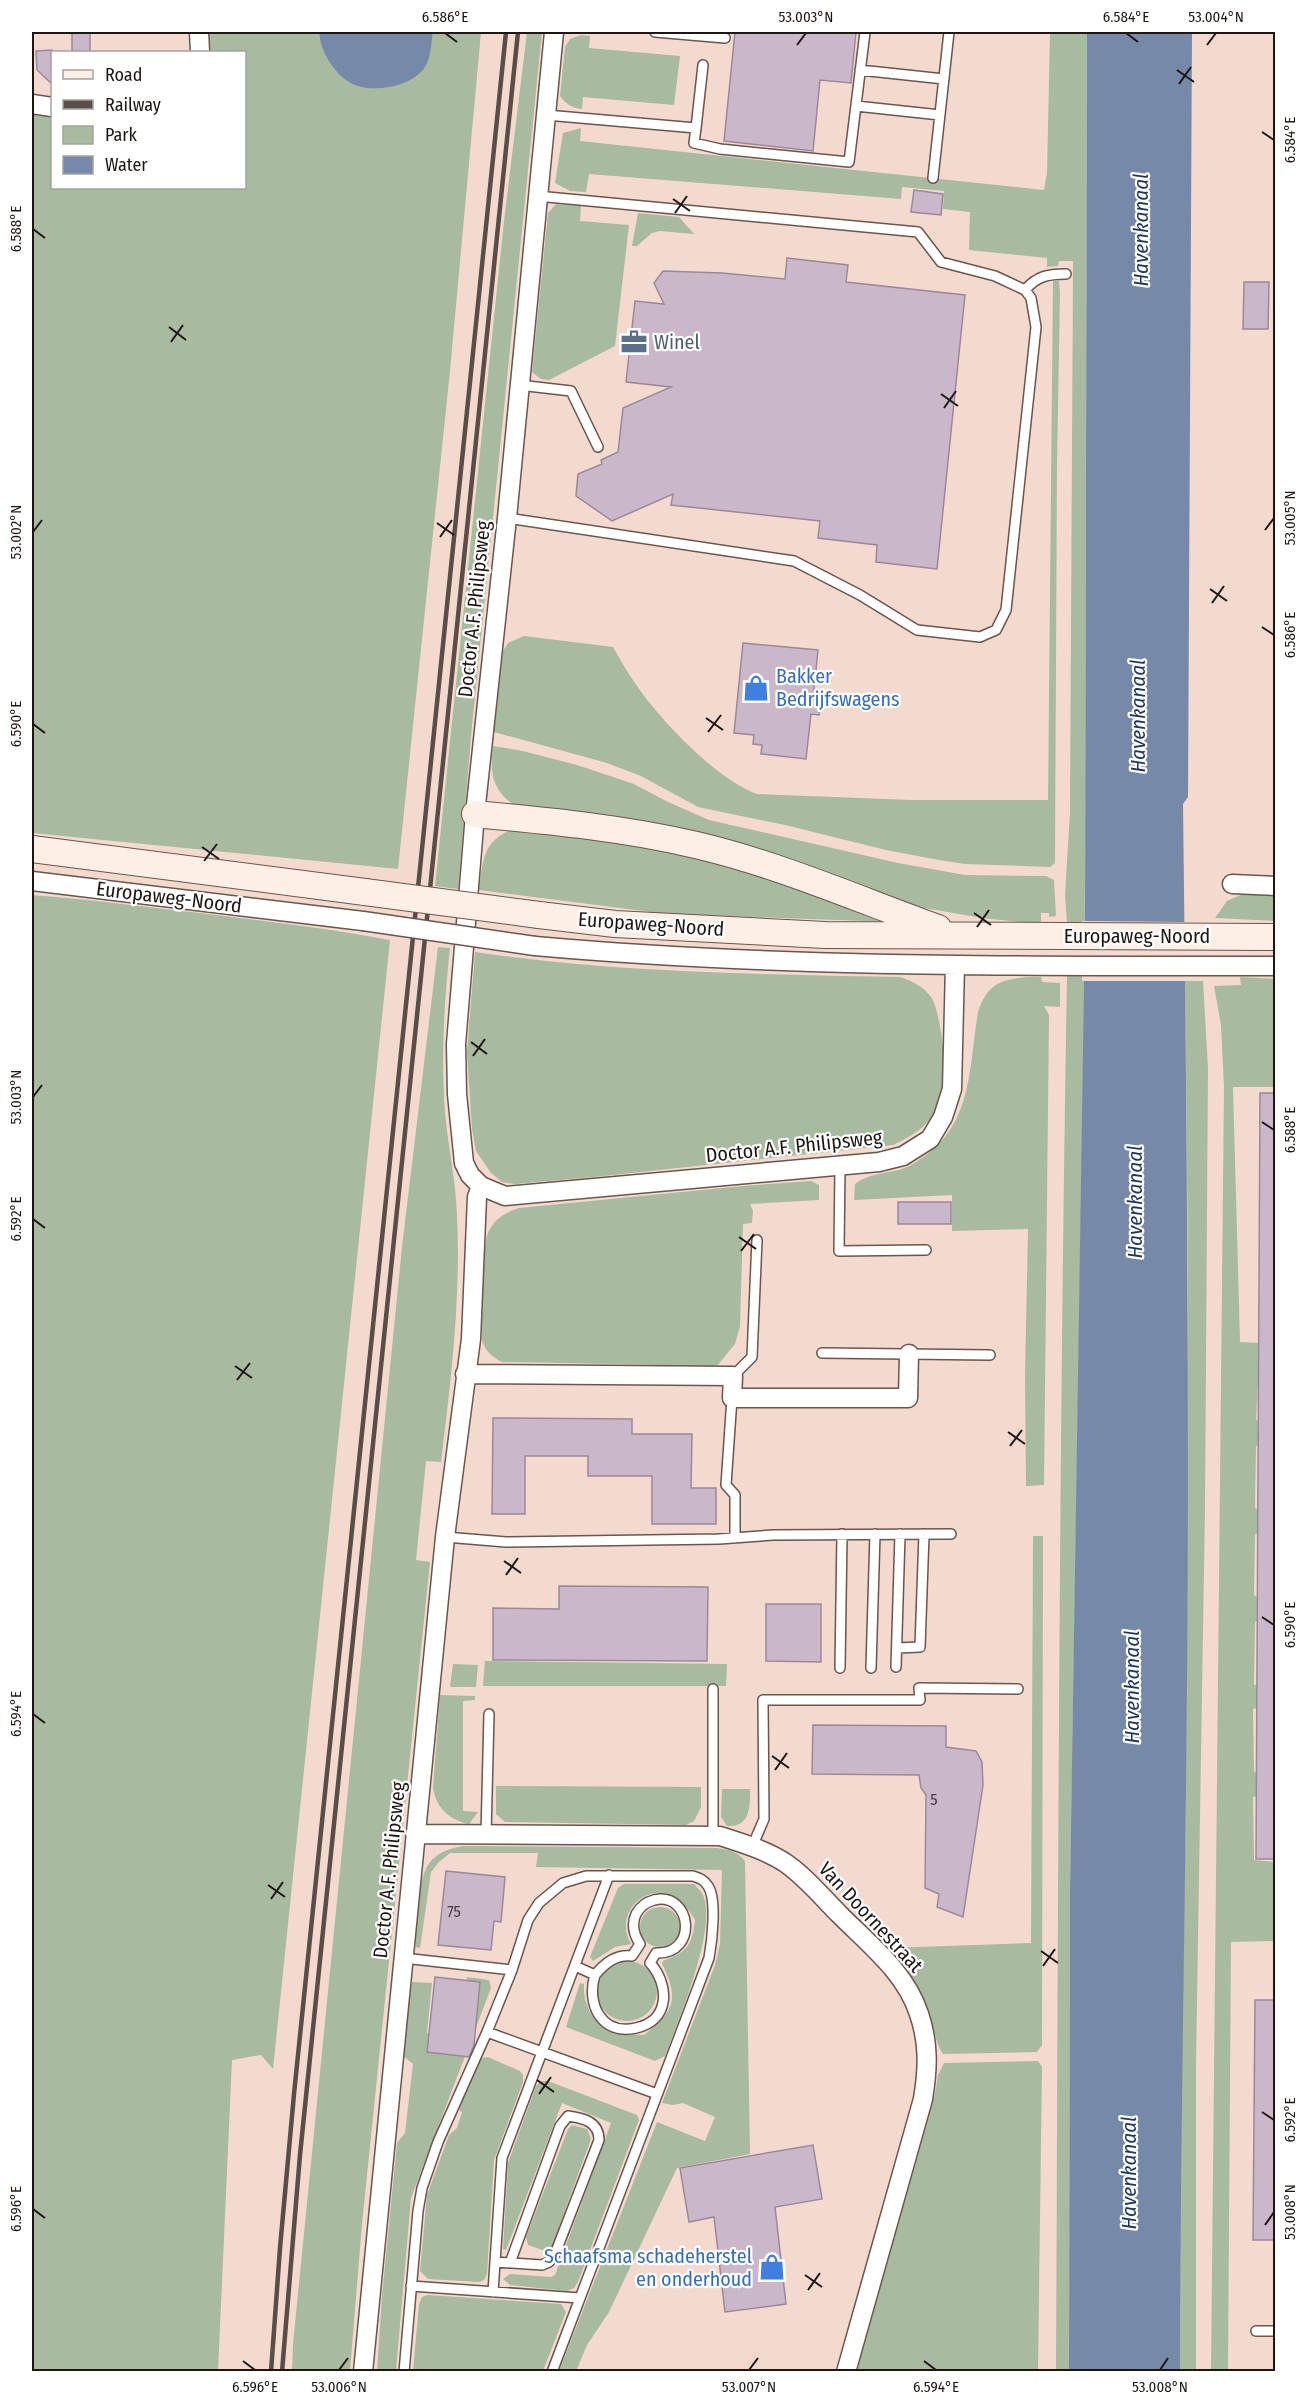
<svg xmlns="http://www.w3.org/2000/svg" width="1307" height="2403" viewBox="0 0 1307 2403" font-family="'Fira Sans Condensed',sans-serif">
  <rect width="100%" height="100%" fill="#f4d9cf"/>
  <path fill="#a8baa0" d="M209,32H319L320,41L429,55L433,32H481L450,371L398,869L32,833V114L52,117V188H244V52H209Z
    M527,32H542L472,726L458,889L435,886L504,221Z
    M1050,32H1087L1085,922H1067L1065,895L1070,813L1073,261H1059L1058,266L1047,267V258L969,250L970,212L943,209L944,191L902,187L901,199L589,174L586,192L570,191L555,183L563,133L581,128L580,141L1044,190L1047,173Z
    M581,35L590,36L589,48L680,56L674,105L583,97L582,109C572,108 566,104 560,96L565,47L570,39Z
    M556,204L581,206L580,221L629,225L615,346L549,380L541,379L532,372L548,213Z
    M638,213L679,217L694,234L660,231L652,233L637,246H632Z
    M1053,281H1059L1060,294L1057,463L1055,863L1050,867L965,864L939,860L886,850L785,825L698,807L641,776L607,763L494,732L503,651L508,643L524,636L613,647C620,659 627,672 635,683C659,719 717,780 757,794L911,800H1048Z
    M493,746L523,751L577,765L634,784L666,801L709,820L898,863L965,875L1046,876L1054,880L1056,916L1049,917V913H1041V924L982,918L901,904L515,806C491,788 490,774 493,746Z
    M521,826L720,858L893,922L667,914L479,890C484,854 483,839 521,826Z
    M1243,894L1275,896V921L1215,918L1227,901Z
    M32,895C88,899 144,907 200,913C263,921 327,928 390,940L273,2069L261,2055L232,2060L218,2371H32Z
    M438,947L450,948C444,1003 441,1057 445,1112C448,1147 456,1181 457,1216C461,1299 451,1380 441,1462L426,1461L416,1560L430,1562L362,2224L350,2371H292L293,2344L402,1247Z
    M475,952C615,973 758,974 900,977C912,981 923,986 931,997C940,1009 947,1068 944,1084C943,1091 941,1100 938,1107C929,1126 911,1137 893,1145L594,1177L515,1184L502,1182L491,1173L476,1151L472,1129L467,1052Z
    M1067,975L1085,976L1070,1892L1069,2371L1056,2372C1058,1906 1059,1441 1067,975Z
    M1026,977H1041L1042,982L1060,983V1007L1044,1006L1049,1015L1044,1485L1026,1486L1025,1376L1028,1229L952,1231V1195L854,1200L855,1184C874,1170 893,1175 911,1165C973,1131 968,1074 978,1012C987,985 999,980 1026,977Z
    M1240,977L1276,979L1275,1087H1233L1240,1342L1260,1343L1256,1420L1260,1421V1445L1256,1446L1255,1508L1259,1510L1260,1533L1255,1534L1254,1595L1258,1598V1620L1255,1622L1254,1685H1258V1708L1253,1709L1254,1772L1258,1773V1796L1253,1797L1254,1860L1275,1862L1276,1941L1231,1942L1228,2371L1211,2372L1224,1087L1221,1025L1214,986L1241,985Z
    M1185,981H1203L1208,1068L1205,1508L1196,2063V2371L1180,2372V2139L1186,1786L1188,1271Z
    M811,1181L819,1185V1200L750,1204L753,1211L752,1223L743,1224L740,1326L735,1344L717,1366L502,1362C494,1358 486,1352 483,1343C479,1334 483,1243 488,1233C494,1219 504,1213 519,1208L743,1186Z
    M1033,1536H1043L1042,2045L1037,2052L943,2054C934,2041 934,2024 928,2009C920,1985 906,1967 890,1948L1031,1943Z
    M485,1661L727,1664L726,1686H483Z
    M453,1664L478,1665L476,1687H450Z
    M440,1695L475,1696V1700L463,1701V1811L478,1812L469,1824C450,1820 436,1808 433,1788Z
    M496,1786L701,1787V1807L694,1821L686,1825L505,1822L496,1814Z
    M722,1789H750C750,1805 751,1828 727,1826L721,1817Z
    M463,1846L717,1848C729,1850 737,1851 745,1861L750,2154L677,2168L609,2312L587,2345L576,2371H559L657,2122L705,2141L715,2117L683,2103L673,2105L662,2103L715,1965L720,1944L722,1870L536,1867L538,1853H450L439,1862L431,1872L420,1948L416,1947C414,1936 417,1922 418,1910C422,1875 422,1853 463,1846Z
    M624,1884H694C697,1887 701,1891 703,1895C718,1928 678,2021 665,2056L655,2061L566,2027L580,1983L584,1984C582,2021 611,2034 644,2035C674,2012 680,1999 662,1964L663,1961C687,1952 692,1946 695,1920C664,1864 609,1907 631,1944L615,1947L593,1961L590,1957L618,1888Z
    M640 1927a20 20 0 1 1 40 0a20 20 0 1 1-40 0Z
    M597 1991a30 30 0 1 1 60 0a30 30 0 1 1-60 0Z
    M467,1977L489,1980L491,1988L411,2198L396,2371L377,2372L382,2296L397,2143L405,2133L413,2064L402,2055L412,1982L432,1983L427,2033L459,2036Z
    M488,2057L520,2071L523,2075V2082L494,2160L487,2274L484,2280L479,2282L428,2279L420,2271L427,2195L449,2135L457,2128L462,2112L459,2110L477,2063L482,2058Z
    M1038,2061L1042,2067L1038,2371H857L935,2094L938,2075L944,2063Z
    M541,2081H548L637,2115L639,2120L578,2282L574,2288L567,2291L510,2285L503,2279L510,2274L551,2277L555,2275L611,2123L562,2103L506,2250L503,2249L508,2163L536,2086Z
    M572,2125L587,2129L591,2139L552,2246L545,2251L528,2245L526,2237L568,2129Z
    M428,2295L561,2304L566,2312L543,2371H413L419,2304L422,2297Z"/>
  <path fill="#7689a9" d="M319,32H433C431,44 431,62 422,71C407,88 368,94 349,82C333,72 320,50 319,32Z
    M1087,32H1192L1188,797L1183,804C1187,1132 1190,1460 1186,1789C1184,1983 1180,2177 1180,2371L1069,2372L1070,1892L1085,922Z"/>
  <path fill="#f4d9cf" d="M1082,921L1188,922V981H1082Z"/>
  <path fill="#cab7ca" stroke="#9b899b" stroke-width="1.5" d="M72,32H90V52H72Z
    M735,32H856L851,83L820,80L813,151L724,141Z
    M52,50V84L37,70L36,51Z
    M914,190L943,194L941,215L911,212Z
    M787,258L848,265L846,282L965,295L937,569L876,562L877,545L818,538L820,521L671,505L673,494L612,521L576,496L578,474L602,464L601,460L618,452L623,408L671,387L626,382L635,301L664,304L654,283L663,271L722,273L785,279Z
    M1244,282H1269L1268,329H1243Z
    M743,643L818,650L813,699L821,700L819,715L811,714L806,759L761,754L762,745L753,744L754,735L734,733Z
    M1260,1093H1275V1859H1256Z
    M898,1202H951V1224H898Z
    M493,1418L632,1419V1434H692L691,1488H716V1524H652V1476H588V1456H525V1514H492Z
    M559,1586L708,1587L707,1661L493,1660V1608L559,1609Z
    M766,1604H821V1662L766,1661Z
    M813,1725L946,1726V1747L976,1751L982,1762L983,1785L963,1917L937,1907L939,1894L925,1888L926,1795L921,1788L919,1775L812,1774Z
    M446,1871L505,1877L501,1922L494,1921L491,1950L438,1945Z
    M435,1977L480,1982L474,2045L469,2057L427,2052Z
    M1255,2000H1275V2240H1253Z
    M813,2145L822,2199L775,2207L786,2304L725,2312L714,2217L689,2222L680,2168Z"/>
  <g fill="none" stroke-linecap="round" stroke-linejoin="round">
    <g stroke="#6b554c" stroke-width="12">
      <path id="service" d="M655,32L725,38
        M860,70L944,79
        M856,106L940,115
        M546,115L696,128L703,65
        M696,128L694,143L720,149L849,162L865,32
        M933,178L949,32
        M1025,290C1037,276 1048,274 1066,274
        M519,385L571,391L598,447
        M507,518L794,561L860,595L917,630L980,637L996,630L1006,610L1036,327L1031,298L1025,290L995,276L941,262L918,232L537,196
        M840,1166L839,1251L926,1250
        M822,1353L990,1355
        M733,1376L752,1357L757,1240
        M732,1398L726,1485L735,1495V1538
        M445,1537L506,1542L719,1539L773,1535L951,1534
        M897,1648L920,1647L924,1534
        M896,1667L900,1534
        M840,1668L842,1534
        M871,1668L875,1534
        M486,1835L489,1714
        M713,1836V1689
        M752,1847L764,1819L763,1700H920L919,1688L1018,1689
        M403,1958L512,1970
        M575,1966L595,1975C586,2003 601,2036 636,2028C670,2021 670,1985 650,1963L656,1953C699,1955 692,1891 654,1900C646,1902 640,1907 636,1914C631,1925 634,1935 640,1944L632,1956C616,1954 605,1963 595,1975
        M487,2032L657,2094
        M495,2262L542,2265L549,2262L555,2254L599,2140C599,2122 584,2118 568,2116L560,2126L510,2263
        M411,2286L580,2298
        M493,2292L502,2158L609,1875
        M1256,2331H1276
        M404,2372L418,2211L422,2188L438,2142L487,2032L512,1970L528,1920L539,1903L563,1883L586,1876H693C700,1878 704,1880 708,1886C717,1899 712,1942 709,1958L552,2372"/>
    </g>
    <g stroke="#6b554c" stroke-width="21">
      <path id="minor" d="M199,32L200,52
        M554,32L507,518L475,814L456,1044L457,1094L464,1163L470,1175L481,1186L505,1196L879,1162L903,1156L930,1139L943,1117L952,1089L955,965
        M32,104L52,107
        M32,881L363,921
        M1232,884L1276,886
        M535,946C781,968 1029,966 1276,966
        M465,1374L733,1376L732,1398H908L909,1354
        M415,1834L720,1836C742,1843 765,1850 784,1862C805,1876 822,1897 840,1915C870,1945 906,1973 919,2014C929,2043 928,2069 923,2099L846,2372
        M363,2372L445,1537L471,1339L477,1197L481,1186"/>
    </g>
    <g stroke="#6b554c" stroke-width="28">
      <path id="secondary" d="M475,814C549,821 624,828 696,845C778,864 860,900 938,928
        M32,849L365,892
        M539,915L615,924L825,935L1276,937"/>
    </g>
    <use href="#service" stroke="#fff" stroke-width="9"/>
    <use href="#minor" stroke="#fff" stroke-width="18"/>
    <use href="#secondary" stroke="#fdeee6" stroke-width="26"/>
    <path stroke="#5a4c46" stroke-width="4.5" d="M271,2372L280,2248L294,2094L506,32
      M282,2372L300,2155L518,32"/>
    <g stroke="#6b554c" stroke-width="21" stroke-linecap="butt">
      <path id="minor-bridge" d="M363,921L535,946"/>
    </g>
    <g stroke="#6b554c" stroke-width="28" stroke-linecap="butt">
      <path id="secondary-bridge" d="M365,892L539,915"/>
    </g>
    <use href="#minor-bridge" stroke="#fff" stroke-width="18"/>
    <use href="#secondary-bridge" stroke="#fdeee6" stroke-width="26"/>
  </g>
  <path fill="none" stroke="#1f1612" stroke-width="2" d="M445,33L457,42M1126,33L1138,42M797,45L806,33M1207,45L1216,33M1177,70L1194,82M1179,84L1191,67M1262,132L1274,140M673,199L690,211M675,213L687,196M33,229L45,238M169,327L186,340M171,342L183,325M941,394L958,406M944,408L956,391M437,523L454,535M1265,530L1274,518M33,532L42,520M440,537L452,520M1210,589L1227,601M1212,603L1224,586M1262,627L1274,635M706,718L723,730M33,724L45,733M708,732L721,715M202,847L219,859M204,861L217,844M974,913L991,925M977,927L989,910M471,1042L487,1054M473,1056L485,1039M33,1097L42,1085M1262,1122L1274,1130M33,1219L45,1228M739,1237L756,1249M741,1251L754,1234M235,1366L252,1378M237,1380L250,1363M1008,1432L1025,1444M1010,1446L1022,1430M504,1561L521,1573M506,1575L518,1558M1262,1617L1274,1625M33,1714L45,1723M772,1756L789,1768M775,1770L787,1753M268,1885L285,1897M271,1899L283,1882M1041,1951L1058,1963M1043,1966L1055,1949M537,2080L554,2092M539,2094L551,2077M1262,2112L1274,2120M33,2209L45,2218M1265,2225L1274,2212M805,2275L822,2287M808,2290L820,2273M243,2361L255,2370M924,2361L936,2370M339,2370L348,2358M749,2370L758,2358M1160,2370L1168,2358"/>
  <defs>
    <g id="office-bare" transform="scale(2.07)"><path d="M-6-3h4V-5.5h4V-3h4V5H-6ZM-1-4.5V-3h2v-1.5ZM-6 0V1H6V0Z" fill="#5c6f8a" stroke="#fff" stroke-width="2.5" paint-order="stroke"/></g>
    <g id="shop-bare" transform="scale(2.07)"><path d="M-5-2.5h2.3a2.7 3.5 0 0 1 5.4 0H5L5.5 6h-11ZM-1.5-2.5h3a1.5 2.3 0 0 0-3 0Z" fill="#3f7fe0" stroke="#fff" stroke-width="2.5" paint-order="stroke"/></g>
  </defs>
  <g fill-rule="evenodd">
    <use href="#office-bare" x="634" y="342"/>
    <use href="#shop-bare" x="756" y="688"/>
    <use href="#shop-bare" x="772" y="2267"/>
  </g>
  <g text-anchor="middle" stroke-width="4.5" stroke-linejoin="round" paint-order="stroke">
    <g font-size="16" fill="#4a3e40">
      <text x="934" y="1805">5</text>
      <text x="454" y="1917">75</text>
    </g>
    <g font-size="20" fill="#4e5e75" stroke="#fff" text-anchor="start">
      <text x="654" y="349">Winel</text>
    </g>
    <g font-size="20" fill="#1f1612" stroke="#fff">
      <text transform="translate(474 609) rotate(-84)" y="7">Doctor A.F. Philipsweg</text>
      <text transform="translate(169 897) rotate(7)" y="7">Europaweg-Noord</text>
      <text transform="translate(651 924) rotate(4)" y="7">Europaweg-Noord</text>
      <text x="1137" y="943">Europaweg-Noord</text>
      <text transform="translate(794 1146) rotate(-6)" y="7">Doctor A.F. Philipsweg</text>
      <text transform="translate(389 1870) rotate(-84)" y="7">Doctor A.F. Philipsweg</text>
      <text transform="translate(871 1917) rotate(47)" y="7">Van Doornestraat</text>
    </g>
    <g font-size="20" fill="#366cbe" stroke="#fff" text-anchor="start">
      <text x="776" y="683">Bakker<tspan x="776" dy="23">Bedrijfswagens</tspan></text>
      <text x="752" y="2263" text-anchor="end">Schaafsma schadeherstel<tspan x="752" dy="23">en onderhoud</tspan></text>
    </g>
    <g font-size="21" font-style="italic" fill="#1d3762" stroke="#fff">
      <text transform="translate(1141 230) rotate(-90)" y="7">Havenkanaal</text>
      <text transform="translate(1138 716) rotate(-90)" y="7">Havenkanaal</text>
      <text transform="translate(1135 1202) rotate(-90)" y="7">Havenkanaal</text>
      <text transform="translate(1132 1687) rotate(-90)" y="7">Havenkanaal</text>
      <text transform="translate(1129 2173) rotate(-90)" y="7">Havenkanaal</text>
    </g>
  </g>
  <rect width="1307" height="2403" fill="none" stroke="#ffffff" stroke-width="66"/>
  <rect x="51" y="51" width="195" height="138" fill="#ffffff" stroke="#a5a2a0" stroke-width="1.5"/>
  <rect x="63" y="70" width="30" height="9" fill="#fdeee6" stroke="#a5a2a0" stroke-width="1.5"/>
  <text x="105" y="81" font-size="18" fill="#1f1612">Road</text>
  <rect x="63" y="100" width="30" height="9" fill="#5a4c46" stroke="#a5a2a0" stroke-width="1.5"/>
  <text x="105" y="111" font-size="18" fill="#1f1612">Railway</text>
  <rect x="63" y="126" width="30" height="18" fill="#a8baa0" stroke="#a5a2a0" stroke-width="1.5"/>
  <text x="105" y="141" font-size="18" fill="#1f1612">Park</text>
  <rect x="63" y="156" width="30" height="18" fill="#7689a9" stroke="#a5a2a0" stroke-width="1.5"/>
  <text x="105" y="171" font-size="18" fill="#1f1612">Water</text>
  <rect x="33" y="33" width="1241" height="2337" fill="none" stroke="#1f1612" stroke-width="2"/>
  <g font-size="15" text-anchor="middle" fill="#1f1612">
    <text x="445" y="22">6.586°E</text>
    <text x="806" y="22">53.003°N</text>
    <text x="1126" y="22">6.584°E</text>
    <text x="1216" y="22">53.004°N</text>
    <text transform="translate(1290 140) rotate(-90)" y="5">6.584°E</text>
    <text transform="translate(16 229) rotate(-90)" y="5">6.588°E</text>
    <text transform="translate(1290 518) rotate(-90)" y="5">53.005°N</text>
    <text transform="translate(16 532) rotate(-90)" y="5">53.002°N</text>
    <text transform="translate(1290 635) rotate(-90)" y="5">6.586°E</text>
    <text transform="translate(16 724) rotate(-90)" y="5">6.590°E</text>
    <text transform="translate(16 1097) rotate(-90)" y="5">53.003°N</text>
    <text transform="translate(1290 1130) rotate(-90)" y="5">6.588°E</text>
    <text transform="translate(16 1219) rotate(-90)" y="5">6.592°E</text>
    <text transform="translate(1290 1625) rotate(-90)" y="5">6.590°E</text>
    <text transform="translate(16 1714) rotate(-90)" y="5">6.594°E</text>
    <text transform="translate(1290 2120) rotate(-90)" y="5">6.592°E</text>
    <text transform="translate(16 2209) rotate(-90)" y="5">6.596°E</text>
    <text transform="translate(1290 2212) rotate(-90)" y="5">53.008°N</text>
    <text x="255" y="2392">6.596°E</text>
    <text x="339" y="2392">53.006°N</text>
    <text x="749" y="2392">53.007°N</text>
    <text x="936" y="2392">6.594°E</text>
    <text x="1160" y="2392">53.008°N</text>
  </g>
</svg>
